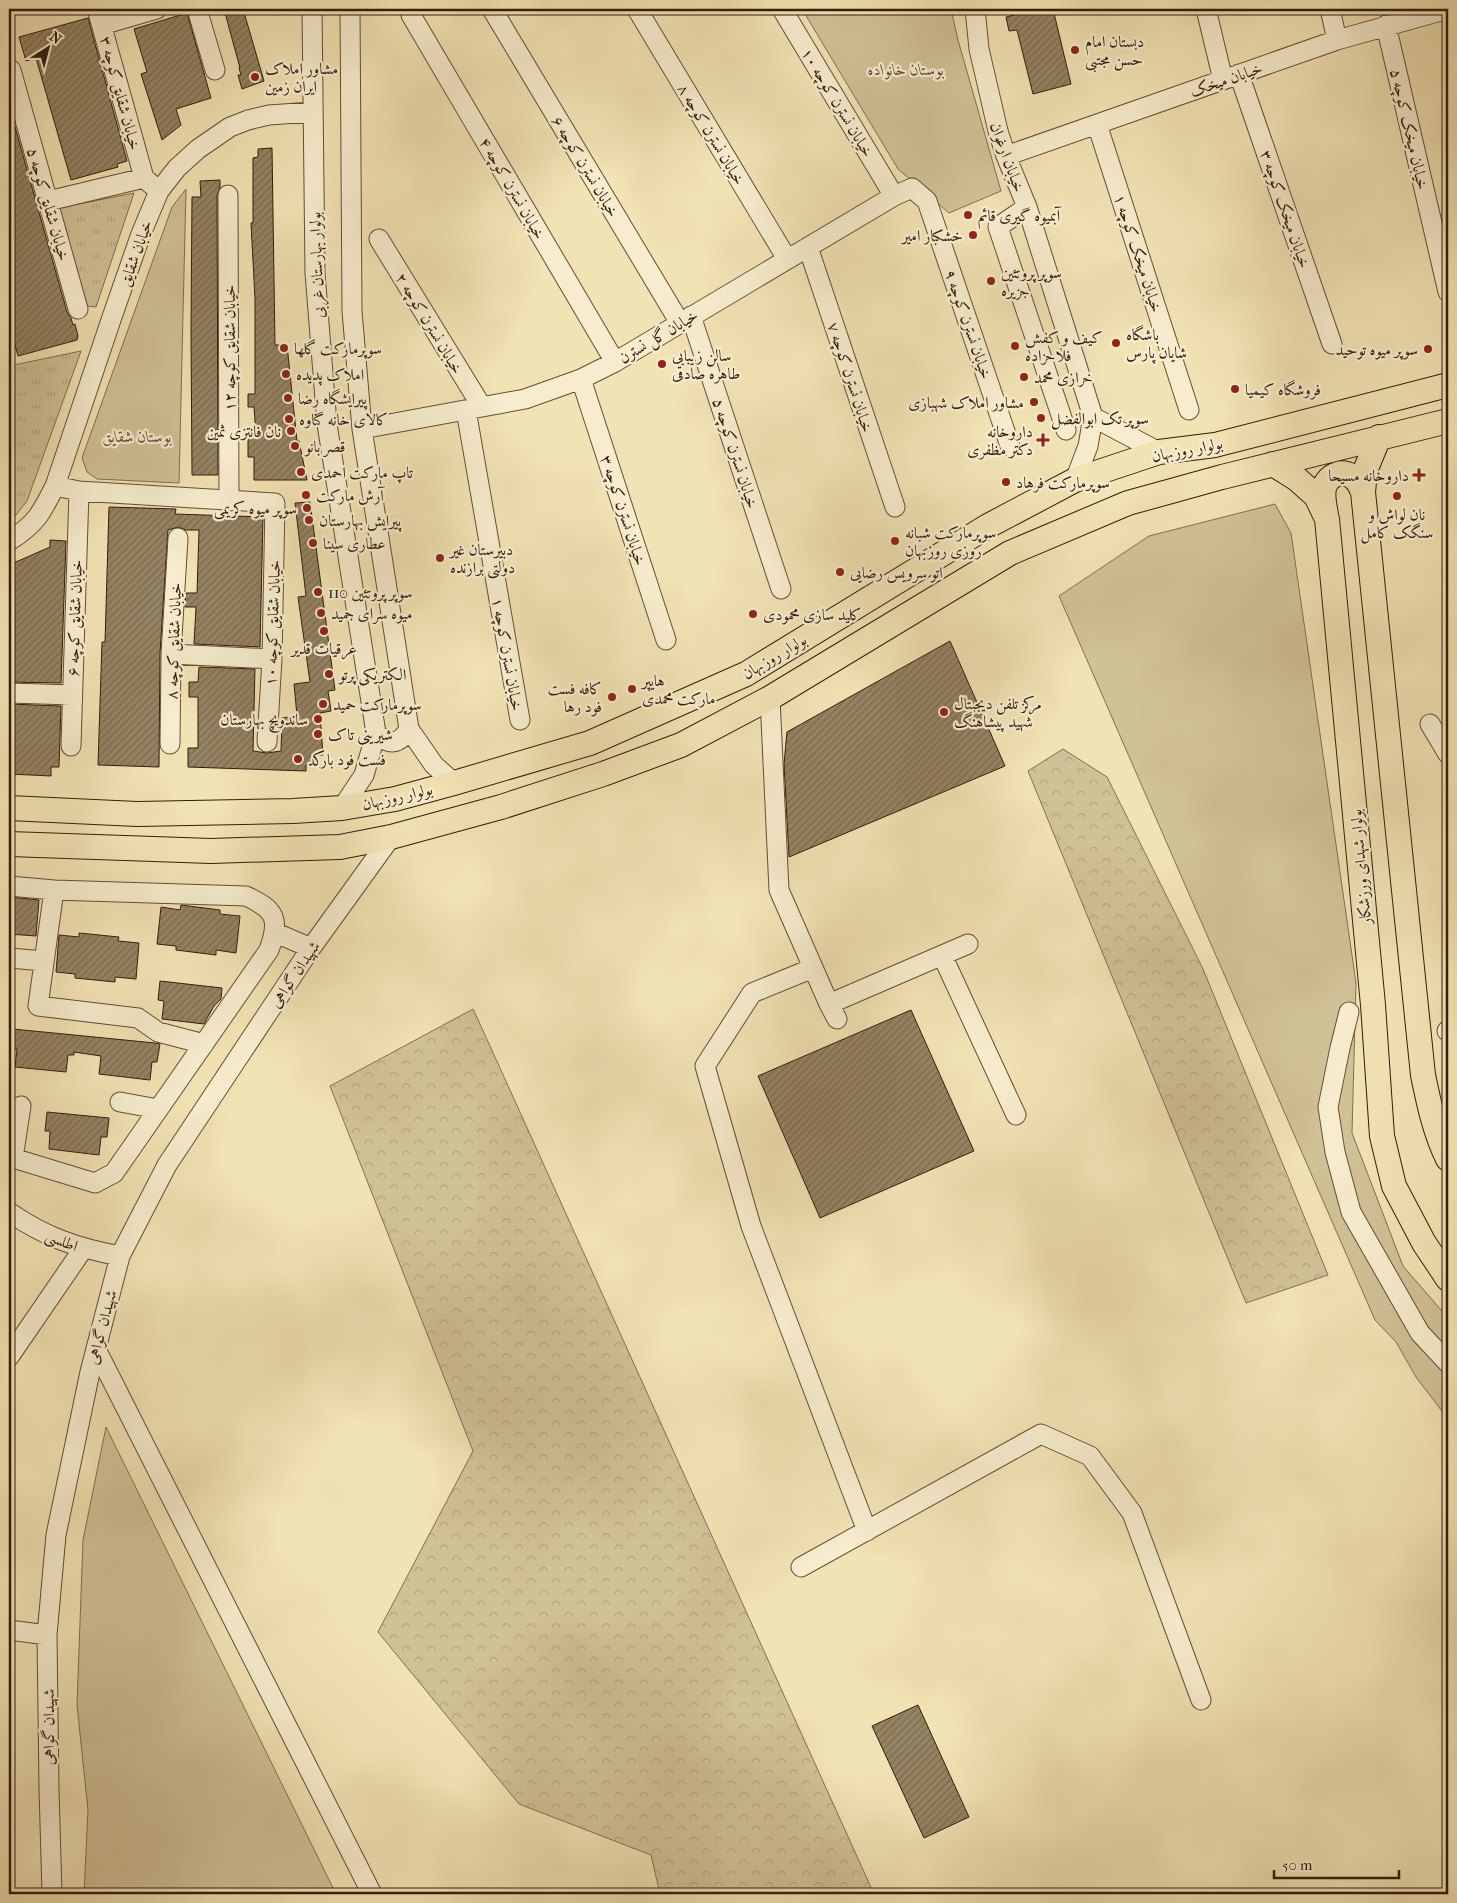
<svg xmlns="http://www.w3.org/2000/svg" width="1457" height="1903" viewBox="0 0 1457 1903" font-family="'IM FELL French Canon',Amiri,serif">
  <defs>
    <pattern id="grass-tufts" width="24" height="20" patternUnits="userSpaceOnUse" patternTransform="scale(1.25)"><rect width="24" height="20" fill="#d1c197"/><path d="M3 7l-1-3M5 7V3M7 7l1-3M15 17l-1-3M17 17v-4M19 17l1-3" fill="none" stroke="#b4a581"/></pattern>
    <pattern id="forest-crowns" width="20" height="18" patternUnits="userSpaceOnUse" patternTransform="scale(1.25)"><rect width="20" height="18" fill="#d1c197"/><path d="M2 6a3 3 0 1 1 6 0M12 15a3 3 0 1 1 6 0" fill="none" stroke="#b4a581"/></pattern>
    <pattern id="building-hatch" width="6" height="6" patternUnits="userSpaceOnUse" patternTransform="scale(1.25)"><rect width="6" height="6" fill="#958363"/><path d="M-1 1l2-2M0 6l6-6M5 7l2-2" fill="none" stroke="#7a6a50"/></pattern>
  </defs>
  <rect width="100%" height="100%" fill="#f2e3b4"/>
  <filter id="stains"><feTurbulence type="fractalNoise" baseFrequency=".004" numOctaves="4"/><feColorMatrix values="0 0 0 0 .2 0 0 0 0 .09 0 0 0 0 .02 0 0 0 .5 -.17"/></filter>
  <radialGradient id="worn" r=".72"><stop offset=".6" stop-color="#630" stop-opacity="0"/><stop offset="1" stop-color="#630" stop-opacity=".3"/></radialGradient>
  <path fill="url(#grass-tufts)" stroke="#816e52" d="M134,193L96,307L85,306L59,208Z
    M81,351L27,501L16,515L9,521V366Z"/>
  <path fill="url(#forest-crowns)" stroke="#816e52" d="M1063,749L1107,777L1203,969L1328,1275L1246,1303L1028,771Z
    M473,1009L490,1046L874,1894H660L651,1855L519,1804L378,1632L473,1451L330,1086Z"/>
  <path fill="#d1c197" stroke="#816e52" d="M802,9H951L958,40L1001,191L949,213L898,169Z
    M186,189L179,483L97,479L87,472L82,458L172,207Z
    M1275,504L1291,533L1356,983L1352,1133L1403,1266L1448,1318V1419L1416,1377L1396,1342L1375,1320L1059,596L1149,536Z
    M106,1427L336,1894H84L88,1810L77,1705L83,1540Z"/>
  <path fill="url(#building-hatch)" stroke="#311c0c" d="M224,9H243L264,81L242,89L238,75H241L239,68H240Z
    M1012,9H1053L1071,84L1033,94L1017,30L1009,31L1006,17L1014,15Z
    M187,13L211,98L176,109L181,125L162,140L141,74L147,72L134,29Z
    M88,18L127,161L117,164L118,167L71,180L36,58L26,61L19,37Z
    M9,109H10L67,312L71,318L73,325L75,324L78,336L77,340L18,356L9,323V195H13L9,177Z
    M272,148L275,345H287L297,441H299L307,480H254V457H248V435H256L254,407H248V394H255V299L251,223H253V158L258,157V149Z
    M220,180V188L217,195L218,475H192L191,333L192,197H201L200,181Z
    M310,502L335,690L328,691L331,711L320,713L323,755L314,756V764L306,765V771L188,767V748H198V697H189V682H198L199,667L255,669L253,751L267,753L281,751L282,718L297,716L294,684L310,682L298,597L306,596L295,503Z
    M109,507L176,509L175,514L263,517L260,647L194,644L196,607H185L186,593H197L199,530H186L178,527L168,530L160,653L159,767L98,765L102,642H105Z
    M50,540L66,541L61,683L9,682V565L50,547Z
    M950,641L1005,766L789,857L784,764L787,732Z
    M9,704L61,706L59,767H51V776L9,774Z
    M9,897L39,900L36,936L9,934Z
    M181,905L220,910V914L240,916L236,953L216,950V955L176,950V946L157,944L161,907L180,910Z
    M79,933L119,937L118,941L139,943L136,979L115,977V982L75,978V974L56,972L59,935L79,937Z
    M160,981L222,988L221,999L214,1006L204,1024L162,1019L164,1001L158,1000Z
    M911,1010L974,1151L820,1218L758,1076Z
    M13,1029L155,1043L160,1044L157,1062H152L150,1080L99,1074L101,1056L74,1052V1055H68L66,1072L15,1067L17,1049L11,1048Z
    M47,1112L109,1118L107,1137H101L99,1155L49,1149L50,1131H45Z
    M918,1705L969,1817L924,1838L872,1726Z"/>
  <g fill="none" stroke-linecap="round" stroke-linejoin="round">
    <g stroke="#614e36" stroke-width="21">
      <path id="minor" d="M97,9L144,178
        M197,9L215,70
        M312,9L315,273L327,424L376,733L364,775L342,808
        M350,9L352,311L362,429L409,729L434,765L454,783
        M492,9L680,323
        M637,9L787,259
        M782,9L894,196
        M975,9L979,49L998,131L1006,156L1027,207L1093,417L1088,446L1075,480
        M1206,9L1223,80
        M1330,9L1337,40
        M411,15L615,362
        M102,25L157,9
        M1386,25L1448,292
        M11,70L78,309
        M1239,74L1332,344
        M1097,124L1189,410
        M1006,156L1337,40L1448,9
        M228,195L229,501
        M48,201L144,178L152,185
        M1027,207L998,227L1066,430
        M379,239L482,407
        M808,247L895,507
        M691,316L781,589
        M581,379L666,640
        M466,410L520,720
        M1093,417L1159,452
        M362,429L525,399L581,379L615,362L894,196L912,188L927,201L1010,446
        M55,486L79,491L275,503L272,659L267,742
        M9,541C36,524 41,514 55,486L112,317L141,234L159,191L177,168L198,149L230,127L248,120L269,115L312,112
        M171,654L272,659
        M9,693L72,695
        M770,698L779,890L829,1004L837,1019
        M1430,724L1448,754
        M376,733C389,746 399,745 409,729
        M170,744L171,654L178,538
        M71,746L79,491
        M9,886L54,890L246,896C276,910 280,919 269,950L114,1173L95,1183L13,1158L9,1155
        M54,890L38,1006L138,1018L158,1032L204,1044
        M276,933L311,948
        M942,955L1016,1115
        M9,958L44,961
        M813,968L752,993L705,1066L751,1226L867,1531
        M829,1004L968,944
        M1349,1012L1340,1048L1328,1107L1335,1152L1351,1212L1420,1333L1448,1363
        M1447,1031L1448,1030
        M120,1102L158,1109
        M13,1158L21,1106
        M9,1212C45,1237 77,1248 120,1256
        M96,1349L372,1894
        M9,1357L83,1249
        M801,1567L1041,1434L1090,1456L1132,1513L1201,1700
        M9,1630L47,1635
        M52,1894L49,1789L47,1635L56,1535L90,1372L120,1256L167,1165L311,948L391,837"/>
    </g>
    <g stroke="#311c0c" stroke-width="26">
      <path id="major" d="M1379,437L1365,471L1363,492L1423,1075C1429,1104 1435,1133 1448,1159
        M1273,464L1297,479L1316,496L1327,519L1373,1005L1382,1136L1394,1186L1424,1243L1448,1279
        M1326,515C1325,507 1322,497 1324,488C1328,474 1345,468 1355,479C1359,482 1361,488 1363,492
        M9,808L137,814L293,811L342,808L395,799L454,783L590,743L746,674L988,526L1075,480L1159,452L1215,445L1448,385
        M9,844L211,851L340,847L391,837L501,807L603,774L681,745L770,698L1010,553L1128,503L1222,477L1448,421"/>
    </g>
    <use href="#minor" stroke="#f7edce" stroke-width="19"/>
    <use href="#major" stroke="#f2e3b4" stroke-width="24"/>
  </g>
  <g fill="#8f2418" stroke="#f7edce" stroke-width="2">
    <circle cx="1075" cy="50" r="5"/>
    <circle cx="255" cy="77" r="5"/>
    <circle cx="968" cy="215" r="5"/>
    <circle cx="973" cy="235" r="5"/>
    <circle cx="991" cy="281" r="5"/>
    <circle cx="1116" cy="343" r="5"/>
    <circle cx="1015" cy="346" r="5"/>
    <circle cx="284" cy="348" r="5"/>
    <circle cx="1428" cy="349" r="5"/>
    <circle cx="662" cy="364" r="5"/>
    <circle cx="286" cy="374" r="5"/>
    <circle cx="1024" cy="377" r="5"/>
    <circle cx="1235" cy="389" r="5"/>
    <circle cx="288" cy="398" r="5"/>
    <circle cx="1034" cy="402" r="5"/>
    <circle cx="1041" cy="418" r="5"/>
    <circle cx="289" cy="419" r="5"/>
    <circle cx="291" cy="431" r="5"/>
    <path d="M1040.5 432.5h5v5h5v5h-5v5h-5v-5h-5v-5h5z"/>
    <circle cx="295" cy="446" r="5"/>
    <circle cx="301" cy="472" r="5"/>
    <path d="M1416.5 467.5h5v5h5v5h-5v5h-5v-5h-5v-5h5z"/>
    <circle cx="1006" cy="482" r="5"/>
    <circle cx="306" cy="495" r="5"/>
    <circle cx="1397" cy="496" r="5"/>
    <circle cx="307" cy="508" r="5"/>
    <circle cx="309" cy="520" r="5"/>
    <circle cx="895" cy="541" r="5"/>
    <circle cx="313" cy="543" r="5"/>
    <circle cx="440" cy="558" r="5"/>
    <circle cx="840" cy="572" r="5"/>
    <circle cx="318" cy="592" r="5"/>
    <circle cx="321" cy="613" r="5"/>
    <circle cx="753" cy="614" r="5"/>
    <circle cx="324" cy="631" r="5"/>
    <circle cx="329" cy="674" r="5"/>
    <circle cx="632" cy="689" r="5"/>
    <circle cx="612" cy="697" r="5"/>
    <circle cx="323" cy="704" r="5"/>
    <circle cx="944" cy="712" r="5"/>
    <circle cx="318" cy="719" r="5"/>
    <circle cx="318" cy="734" r="5"/>
    <circle cx="298" cy="759" r="5"/>
  </g>
  <g text-anchor="middle" stroke-width="4.5" stroke-linejoin="round" paint-order="stroke">
    <g font-size="16" fill="#311c0c" stroke="#f7edce" text-anchor="start">
      <text x="1085" y="47">دبستان امام<tspan x="1085" dy="18">حسن مجتبی</tspan></text>
      <text x="265" y="74">مشاور املاک<tspan x="265" dy="18">ایران زمین</tspan></text>
      <text x="978" y="221">آبمیوه گیری قائم</text>
      <text x="963" y="241" text-anchor="end">خشکبار امیر</text>
      <text x="1001" y="278">سوپر پروتئین<tspan x="1001" dy="18">جزیره</tspan></text>
      <text x="1126" y="340">باشگاه<tspan x="1126" dy="18">شایان پارس</tspan></text>
      <text x="1025" y="343">کیف و کفش<tspan x="1025" dy="18">فلاحزاده</tspan></text>
      <text x="294" y="354">سوپرمارکت گلها</text>
      <text x="1418" y="355" text-anchor="end">سوپر میوه توحید</text>
      <text x="672" y="361">سالن زیبایی<tspan x="672" dy="18">طاهره صادقی</tspan></text>
      <text x="296" y="380">املاک پدیده</text>
      <text x="1034" y="383">خرازی محمد</text>
      <text x="1245" y="395">فروشگاه کیمیا</text>
      <text x="298" y="404">پیرایشگاه رضا</text>
      <text x="1024" y="408" text-anchor="end">مشاور املاک شهبازی</text>
      <text x="1051" y="424">سوپر تک ابوالفضل</text>
      <text x="299" y="425">کالای خانه گناوه</text>
      <text x="281" y="437" text-anchor="end">نان فانتزی ثمین</text>
      <text x="1033" y="437" text-anchor="end">داروخانه<tspan x="1033" dy="18">دکتر مظفری</tspan></text>
      <text x="305" y="452">قصر بانو</text>
      <text x="311" y="478">تاپ مارکت احمدی</text>
      <text x="1409" y="481" text-anchor="end">داروخانه مسیحا</text>
      <text x="1016" y="488">سوپرمارکت فرهاد</text>
      <text x="316" y="501">آرش مارکت</text>
      <text x="297" y="514" text-anchor="end">سوپر میوه کریمی</text>
      <text x="1397" y="520" text-anchor="middle">نان لواش و<tspan x="1397" dy="18">سنگک کامل</tspan></text>
      <text x="319" y="526">پیرایش بهارستان</text>
      <text x="905" y="538">سوپرمارکت شبانه<tspan x="905" dy="18">روزی روزبهان</tspan></text>
      <text x="323" y="549">عطاری سینا</text>
      <text x="450" y="555">دبیرستان غیر<tspan x="450" dy="18">دولتی برازنده</tspan></text>
      <text x="850" y="578">اتو سرویس رضایی</text>
      <text x="328" y="598">سوپر پروتئین 110</text>
      <text x="331" y="619">میوه سرای جمید</text>
      <text x="763" y="620">کلید سازی محمودی</text>
      <text x="324" y="654" text-anchor="middle">عرقیات قدیر</text>
      <text x="339" y="680">الکتریکی پرتو</text>
      <text x="642" y="686">هایپر<tspan x="642" dy="18">مارکت محمدی</tspan></text>
      <text x="602" y="694" text-anchor="end">کافه فست<tspan x="602" dy="18">فود رها</tspan></text>
      <text x="954" y="709">مرکز تلفن دیجیتال<tspan x="954" dy="18">شهید پیشاهنگ</tspan></text>
      <text x="333" y="710">سوپرمارکت حمید</text>
      <text x="308" y="725" text-anchor="end">ساندویچ بهارستان</text>
      <text x="328" y="740">شیرینی تاک</text>
      <text x="308" y="765">فست فود بارکد</text>
    </g>
    <g font-size="16" font-style="italic" fill="#614e36" stroke="#f7edce">
      <text x="906" y="75">بوستان خانواده</text>
      <text x="137" y="442">بوستان شقایق</text>
    </g>
    <g font-size="16" fill="#311c0c" stroke="#f7edce">
      <text transform="translate(1226 79) rotate(-19)" y="6">خیابان میخک</text>
      <text transform="translate(121 93) rotate(75)" y="6">خیابان شقایق کوچه ۳</text>
      <text transform="translate(838 102) rotate(59)" y="6">خیابان نسترن کوچه ۱۰</text>
      <text transform="translate(1410 129) rotate(77)" y="6">خیابان میخک کوچه ۵</text>
      <text transform="translate(712 134) rotate(59)" y="6">خیابان نسترن کوچه ۸</text>
      <text transform="translate(1008 157) rotate(70)" y="6">خیابان ارغوان</text>
      <text transform="translate(586 166) rotate(59)" y="6">خیابان نسترن کوچه ۶</text>
      <text transform="translate(513 188) rotate(60)" y="6">خیابان نسترن کوچه ۴</text>
      <text transform="translate(49 204) rotate(74)" y="6">خیابان شقایق کوچه ۵</text>
      <text transform="translate(1286 209) rotate(71)" y="6">خیابان میخک کوچه ۳</text>
      <text transform="translate(135 253) rotate(-70)" y="6">خیابان شقایق</text>
      <text transform="translate(1139 253) rotate(72)" y="6">خیابان میخک کوچه ۱</text>
      <text transform="translate(316 265) rotate(-92)" y="6">بولوار بهارستان غربی</text>
      <text transform="translate(430 323) rotate(59)" y="6">خیابان نسترن کوچه ۲</text>
      <text transform="translate(969 324) rotate(71)" y="6">خیابان نسترن کوچه ۹</text>
      <text transform="translate(658 336) rotate(-31)" y="6">خیابان گل نسترن</text>
      <text transform="translate(229 348) rotate(-90)" y="6">خیابان شقایق کوچه ۱۲</text>
      <text transform="translate(851 377) rotate(72)" y="6">خیابان نسترن کوچه ۷</text>
      <text transform="translate(1187 449) rotate(-11)" y="6">بولوار روزبهان</text>
      <text transform="translate(736 453) rotate(72)" y="6">خیابان نسترن کوچه ۵</text>
      <text transform="translate(624 510) rotate(72)" y="6">خیابان نسترن کوچه ۳</text>
      <text transform="translate(74 618) rotate(-88)" y="6">خیابان شقایق کوچه ۶</text>
      <text transform="translate(272 623) rotate(-88)" y="6">خیابان شقایق کوچه ۱۰</text>
      <text transform="translate(173 641) rotate(-88)" y="6">خیابان شقایق کوچه ۸</text>
      <text transform="translate(508 654) rotate(80)" y="6">خیابان نسترن کوچه ۱</text>
      <text transform="translate(774 656) rotate(-31)" y="6">بولوار روزبهان</text>
      <text transform="translate(397 796) rotate(-13)" y="6">بولوار روزبهان</text>
      <text transform="translate(1360 867) rotate(-95)" y="6">بولوار شهدای ورزشکار</text>
      <text transform="translate(294 974) rotate(-56)" y="6">شهیدان گواهی</text>
      <text transform="translate(62 1240) rotate(22)" y="6">اطلسی</text>
      <text transform="translate(101 1327) rotate(-75)" y="6">شهیدان گواهی</text>
      <text transform="translate(48 1727) rotate(-90)" y="6">شهیدان گواهی</text>
    </g>
  </g>
  <rect width="1457" height="1903" fill="none" stroke="#f2e3b4" stroke-width="30"/>
  <rect x="10" y="10" width="1437" height="1883" fill="none" stroke="#311c0c" stroke-width="2.5"/>
  <rect x="15" y="15" width="1427" height="1873" fill="none" stroke="#311c0c"/>
  <g transform="translate(48 48) rotate(36)" stroke="#f7edce" stroke-width="4" paint-order="stroke">
  <path d="M0-4L9 19L0 12L-9 19Z" fill="#311c0c"/>
  <text y="-8" font-size="14" font-weight="bold" text-anchor="middle" fill="#311c0c">N</text>
  </g>
  <path d="M1274 1870v8h125v-8" fill="none" stroke="#311c0c" stroke-width="2.5"/>
  <text x="1282" y="1870" font-size="15" fill="#311c0c" stroke="#f7edce" stroke-width="4" paint-order="stroke">50 m</text>
  <rect width="100%" height="100%" filter="url(#stains)"/>
  <rect width="100%" height="100%" fill="url(#worn)"/>
</svg>
